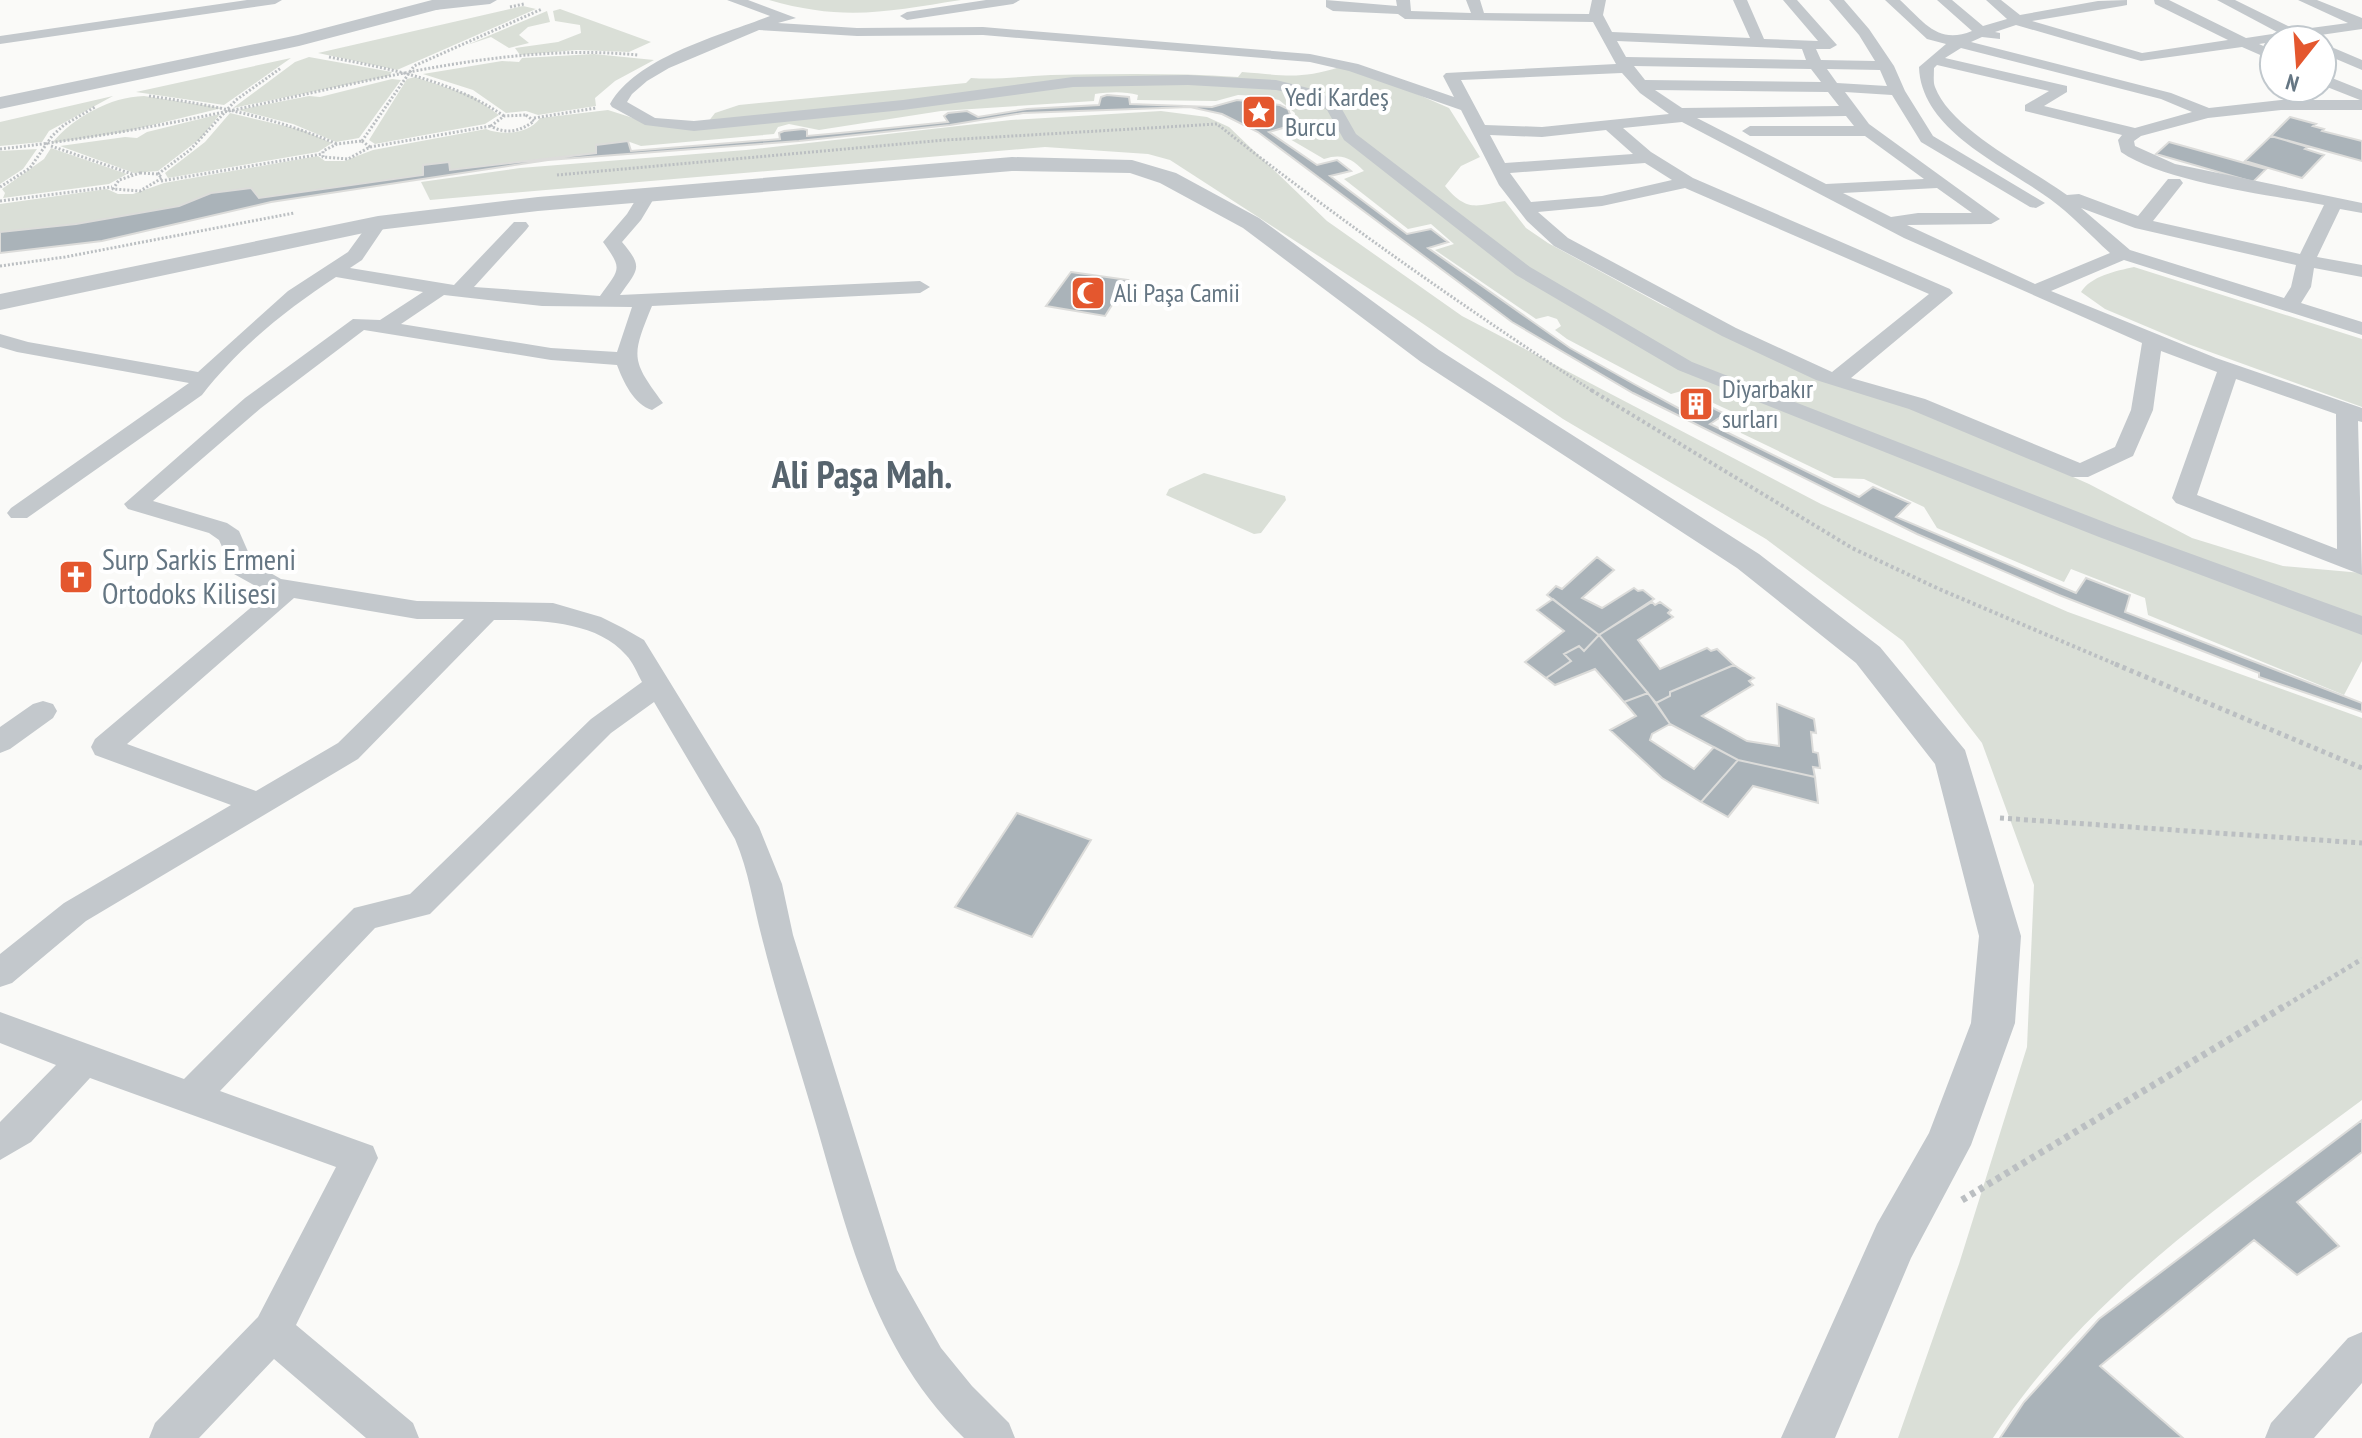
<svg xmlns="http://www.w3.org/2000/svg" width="2362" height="1438" viewBox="0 0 2362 1438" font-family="'PT Sans Narrow',sans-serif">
  <rect width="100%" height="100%" fill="#fafaf8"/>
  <path fill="#dadfd7" d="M769,0H961C890,11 845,22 769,0Z
    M523,6L536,9L397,70L318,53Z
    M560,9L651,42L629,52L577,50L520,55L515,48L558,42L581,33L580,25L555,21L553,11Z
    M547,11L550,22L528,27L519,35L529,43L509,48L491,37L467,45Z
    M594,54L654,60L615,81L595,98L596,106L538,115L526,111L506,113L473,90L423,74L502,61L519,62L522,58Z
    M309,57L392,72L389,76L233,108L295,62Z
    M291,58L224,105L136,92Z
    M1340,67L1403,88L1449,108L1480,157L1461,166L1445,186C1467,212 1475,206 1505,201L1526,228L1548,243L1664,306L1934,415L2089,484L2192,538L2283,566L2362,573V661L2344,695L2148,615L2145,598L2071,569L2064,582L1937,528L1924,507L1864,479L1834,478L1741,433L1735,413L1685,390L1671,394L1567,339L1555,330L1561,326L1557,319L1548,316L1536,319L1435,250L1454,244L1431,224L1408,229L1344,179L1364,171C1351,158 1342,153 1324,159L1283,135L1294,124L1295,113L1279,100L1261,96L1238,95L1216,101L1137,100L1138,95C1124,91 1109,92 1095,94L1094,101L941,111L819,130L789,124L778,127L774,134L641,146L627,141L596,145V153L450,170L449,162L423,165V175L259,198L251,188L211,193L179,206L76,224L0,232V204L107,189L118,194H133L164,183L318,156L325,161H344L373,150L486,129C503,136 529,134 540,118L608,110L658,126L708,122L715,113L739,105L966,83L971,78C999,80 1024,76 1051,75C1114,74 1176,73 1238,77L1242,72C1283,75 1299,80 1340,67Z
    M415,77L472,96L499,115L485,124L375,144L369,140L407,79Z
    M392,79L401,80L359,138L336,142L293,124L238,110L309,96L320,97Z
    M113,96L49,131L42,142L0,146V122Z
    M144,96L222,108L124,132L52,143C74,117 110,97 144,96Z
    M1161,111L1207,117L1229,127L1327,221L1462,316L1821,504L2068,612L2362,718V1100C2228,1199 2085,1297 1993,1438H1898L1959,1264L2027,1047L2034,885L1982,743L1903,641L1766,539L1563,419L1416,319L1170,160L1148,154L1045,147L430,200L421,182L520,168L746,150L1011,120Z
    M230,113L302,130L332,143L318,152L168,178L165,173L205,142Z
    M220,114L201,138L158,171L134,173L60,146L125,137L137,138L147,132Z
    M51,148L127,174L109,184L3,198L5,193L2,189L44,159Z
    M37,149L23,169L0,184V151Z
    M2134,267L2362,339V407L2188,344L2105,309L2081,292C2091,276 2116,271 2134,267Z
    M1204,473L1285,496L1286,500L1261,533L1254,534L1166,495L1169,489Z"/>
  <path fill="#aab3b9" stroke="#dcdcda" stroke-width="2" d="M1107,95L1129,97L1130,104L1212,107L1237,100L1280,105L1288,109L1292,120L1286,127L1269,132L1317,165L1337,160L1351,171L1330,176L1407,234L1431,229L1448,242L1428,248L1570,348L1634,384L1680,409L1695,399L1725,414L1710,424L1859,497L1873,487L1910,503L1896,517L2076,593L2086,578L2130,595L2125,612L2362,703V712L2259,677V673L2059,595L1917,534L1633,393L1512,322L1258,132L1222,114L1190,107L1023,113L950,125L799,141L548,160L271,202L102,241L0,253V232L76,224L179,206L211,193L251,188L259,198L423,175V165L449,162L450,170L596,153V145L628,141L631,151L780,139L779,133L784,131L803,129L807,130V136L840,133L948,122L944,116L948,113L967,111L978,117L1027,109L1099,105L1101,97Z
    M2290,117L2316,124L2313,126L2324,129L2322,131L2362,141V161L2271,136Z
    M2271,136L2308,147L2305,149L2324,155L2302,178L2245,161Z
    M2169,142L2266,169L2253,182L2156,154Z
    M1071,272L1128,280L1105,316L1046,306Z
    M1597,557L1614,570L1582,598L1602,608L1634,588L1638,591L1643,590L1654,599L1599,635L1547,595L1556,586L1562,589Z
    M1553,599L1599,635L1584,651L1579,646L1564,654L1571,661L1546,678L1525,662L1564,631L1537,610Z
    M1652,602L1655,605L1660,602L1671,610L1668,613L1673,617L1638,640L1660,669L1707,648L1711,651L1717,649L1734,665L1670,692V696L1656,703L1599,635Z
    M1599,635L1648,693L1624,702L1595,669L1555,685L1546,678L1571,661L1564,654L1579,646L1584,651Z
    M1734,665L1754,678L1749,681L1753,685L1702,716L1747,741L1779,746L1777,704L1814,719L1816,733L1811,732L1813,752L1818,753L1820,768L1813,767L1815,777L1738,760L1670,724L1656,703L1670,696V692Z
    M1648,693L1670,724L1652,734L1650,740L1694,769L1714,747L1738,760L1701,802L1662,778L1610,730L1636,716L1624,702Z
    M1738,760L1815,777L1818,803L1753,786L1728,817L1701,802Z
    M1017,813L1091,840L1032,937L955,907Z
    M2362,1120V1152L2297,1202L2339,1246L2297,1275L2254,1240L2100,1366L2183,1438H2000L2024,1402L2099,1319Z"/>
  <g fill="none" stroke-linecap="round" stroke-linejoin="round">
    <path stroke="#bbbfc2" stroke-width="3" stroke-dasharray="2 2" stroke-linecap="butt" d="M510,7L524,4
      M329,57C391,69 451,80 504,116
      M149,96C214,105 276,118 337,144
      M526,115L534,121C521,131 506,135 491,126L504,116Z
      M534,118L596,108
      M362,141L414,66L542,9
      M362,141L370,147L348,159L323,157V151L337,144Z
      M51,146L132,174
      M370,147L491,126
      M0,149C91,139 181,122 270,102C389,76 516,43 638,55
      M140,173L158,174L162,178L140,191L113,189L119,180Z
      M158,174L190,150L236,100L281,68
      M557,175L945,140L1217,124C1339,220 1465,308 1594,392
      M161,181L322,154
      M0,187L30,168L52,136L64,125L95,107
      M0,201L112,187
      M0,266L65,257L294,213"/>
    <path stroke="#bbbfc2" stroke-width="4" stroke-dasharray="3 3" stroke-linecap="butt" d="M1591,390L1852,548L1939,589L2120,666"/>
    <path stroke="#bbbfc2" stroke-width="5" stroke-dasharray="4 4" stroke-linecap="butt" d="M2115,664L2362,768
      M2000,818L2362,843
      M2280,1009L2362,959"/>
    <path stroke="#bbbfc2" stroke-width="7" stroke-dasharray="5 5" stroke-linecap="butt" d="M1962,1200L2283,1007"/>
    <path fill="#c3c8cc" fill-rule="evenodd" d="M247,0H282L275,4L0,44V36Z
      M452,0H497L490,4L435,10L428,6Z
      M727,0H748L796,18L778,23L857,28L983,27L1310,54L1358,64L1454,97L1443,76L1446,73L1616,64L1593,22L1405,19L1398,14L1333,11L1326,7V0L1397,6L1396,0H1410L1411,11L1471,13L1466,0H1480L1484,13L1589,14L1592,0H1606L1603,15L1612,32L1750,38L1733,0H1747L1764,39L1818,41L1783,0H1797L1837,45L1830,49H1816L1821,60L1875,61L1859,35L1829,0H1844L1869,29L1894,66L1905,91L1933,136L2045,203L2036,208L2030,207L1921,142L1892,95L1845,92L1869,124L2000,219L1991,224L1907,225L2035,284L2110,253C2090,235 2071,214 2050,199C2004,165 1921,131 1919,67L1946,44L1927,39L1885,0H1900C1924,22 1938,45 1972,31L1937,0H1952L1983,26L2007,19L1986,0H2001L2020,15L2098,1L2127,0V5L2122,6L2032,21L2142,53L2228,40L2155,4L2154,0H2169L2246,38L2279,33L2217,0H2235L2296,30L2348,23L2298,0H2317L2362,18V29L2259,44L2274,51V61L2242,47L2141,61L2016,25L1995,32L2000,33V39L1982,37L1971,42L2171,93L2209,108L2281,100H2360L2322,85V74L2362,90V110H2281L2208,118L2141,136L2134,141L2135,146L2175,164L2362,203V213L2340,209L2317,257L2362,265V277L2314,268L2311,287L2301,303L2362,322V335L2124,260L2051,291L2216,358L2362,408V422L2358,421L2362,575L2176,503L2172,498L2217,372L2161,351L2153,410L2133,456L2088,477H2072L1909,409L1816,380L1722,336L1554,246L1527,221L1499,185L1461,110L1349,71L1310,62L983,35L857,36L759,30L669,68L647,81L632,94L627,102L655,118L694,121L903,100L1073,77L1188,75L1276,80L1316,90L1339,104L1356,134L1530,267L1692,362L2117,527L2362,616V635L2099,537L1678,370L1516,275L1344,140L1327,110L1306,96L1276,90L1188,85L1073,87L903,110L694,131L645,125L612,107L610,104C638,56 720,36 770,16ZM1617,41L1802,49L1806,60L1626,57ZM1961,48L2161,99L2192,112L2135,128L2044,106L2067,92V86L1945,58ZM1937,65L2049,91L2025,105V111L2122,135L2118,140L2121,152C2164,182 2269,195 2324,205L2300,254L2153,221L2183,183L2180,179H2168L2138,216L2079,194L2067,195C2030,168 1951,130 1935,87C1933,82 1934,74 1934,68ZM1634,66L1811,69L1821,82L1645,80ZM1827,69L1880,70L1887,86L1837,83ZM1622,73L1640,93L1669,114L1542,127L1485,125L1461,80ZM1655,90L1828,92L1839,106L1682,108ZM1846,116L1854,126H1750L1742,131L1750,136H1865L1924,179L1826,184L1697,118ZM1682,122L1904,238L2142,343L2131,410L2115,447L2080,463L1925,399L1851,378L1953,293L1950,289L1693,178L1651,152L1623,128ZM1606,130L1633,154L1505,163L1490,135L1542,137ZM1645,163L1672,180L1602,196L1531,202L1510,173ZM1685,188L1929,294L1832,372L1736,328L1568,238L1538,212L1602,206ZM1937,188L1972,213H1918L1891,217L1843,193ZM2081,208L2135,228L2296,265L2291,287L2284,298L2130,250ZM2236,379L2336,414L2337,549L2197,495Z
      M986,0H1020L1013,4L907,20L900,16L907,12Z
      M2322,43L2362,60V70L2322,53Z
      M647,190L656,195L641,220L622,242C644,268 638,269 620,295L920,281L930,287L920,293L652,306C631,357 631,360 663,403L652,410C634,405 623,381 617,365L551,360L364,330L261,408L153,501L227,523L239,531L253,563L281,579L417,601L553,603L601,617L623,628L644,640L759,827L782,884L793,935L897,1270L941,1348L972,1386L1009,1423L1015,1438H964C874,1349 850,1241 816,1124C798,1062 778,1001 762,938C753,904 749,872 735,839L654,702L611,733L430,914L375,928L220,1091L373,1146L378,1158L296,1325L413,1423L419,1438H366L274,1359L199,1438H149L155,1423L258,1317L336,1167L90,1078L31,1142L0,1160V1122L56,1065L0,1043V1012L184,1079L354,908L410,894L591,719L642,682C637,673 633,662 626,655C596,620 535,620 494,620L358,759L86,921L12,983L0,987V954L64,903L231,805L95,755L91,747L95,739L268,593L234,574L219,540L209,533L128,509L124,504L245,398L353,319L380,320L423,292L336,277C287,309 238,348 202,395L27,518H11L7,513L11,508L189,383L17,352L0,347V334L28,342L198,372L288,291L348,252L372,219L378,218L387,223L362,260L350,268L454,285L514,222H526L529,226L526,230L474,287L600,296C620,268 623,270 603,242L627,214L641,191ZM444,295L542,306L632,307L617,352L551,348L401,324ZM294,598L417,619H464L338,743L256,791L127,744Z
      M43,701L53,704L57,711L53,718L10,749L0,753V727L33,704Z
      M2362,1332V1383L2314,1438H2265L2271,1423L2348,1338Z"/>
    <path fill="#c3c8cc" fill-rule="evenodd" d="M432,0H462L459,4L299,46L0,109V97L298,35Z
      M1012,157L1132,160L1176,173L1259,218L1439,350L1759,554L1880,647L1965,750L2021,936L2015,1023L1971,1145L1911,1258L1835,1438H1781L1877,1224L1929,1133L1971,1023L1979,936L1935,764L1856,663L1737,568L1421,362L1243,228L1160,183L1130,173L1012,171L538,211L378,230L0,310V294L378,216L538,197Z"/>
  </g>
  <defs>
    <g id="sight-square" transform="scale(1.8)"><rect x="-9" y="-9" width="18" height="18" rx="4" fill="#e4572e" stroke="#fff"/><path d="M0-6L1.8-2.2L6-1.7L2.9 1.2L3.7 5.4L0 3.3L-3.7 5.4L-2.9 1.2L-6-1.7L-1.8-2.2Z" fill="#fff"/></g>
    <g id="mosque-square" transform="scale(1.8)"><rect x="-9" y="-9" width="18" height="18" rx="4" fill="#e4572e" stroke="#fff"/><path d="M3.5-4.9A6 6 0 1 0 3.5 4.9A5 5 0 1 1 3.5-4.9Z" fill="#fff"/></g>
    <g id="building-square" transform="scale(1.8)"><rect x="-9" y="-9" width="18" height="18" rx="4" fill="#e4572e" stroke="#fff"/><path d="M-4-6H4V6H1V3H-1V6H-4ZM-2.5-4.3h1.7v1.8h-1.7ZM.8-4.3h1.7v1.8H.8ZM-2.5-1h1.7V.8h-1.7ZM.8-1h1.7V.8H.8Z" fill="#fff"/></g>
    <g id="church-square" transform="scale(1.8)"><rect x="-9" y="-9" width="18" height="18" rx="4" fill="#e4572e" stroke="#fff"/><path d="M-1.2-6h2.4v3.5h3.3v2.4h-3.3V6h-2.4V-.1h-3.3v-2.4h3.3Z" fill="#fff"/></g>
  </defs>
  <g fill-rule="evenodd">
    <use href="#sight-square" x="1259" y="112"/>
    <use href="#mosque-square" x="1088" y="293"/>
    <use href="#building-square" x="1696" y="404"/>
    <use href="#church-square" x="76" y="577"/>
  </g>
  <g text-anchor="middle" stroke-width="8" stroke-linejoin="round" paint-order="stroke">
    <g font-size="26" fill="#657683" stroke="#fff" text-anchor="start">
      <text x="1285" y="106">Yedi Kardeş<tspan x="1285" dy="30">Burcu</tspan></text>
      <text x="1114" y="302">Ali Paşa Camii</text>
      <text x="1722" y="398">Diyarbakır<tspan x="1722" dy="30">surları</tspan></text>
    </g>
    <g font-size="30" fill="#657683" stroke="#fff" text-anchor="start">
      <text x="102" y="570">Surp Sarkis Ermeni<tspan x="102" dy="34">Ortodoks Kilisesi</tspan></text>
    </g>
    <g font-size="38" font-weight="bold" fill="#57646e" stroke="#fff">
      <text x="862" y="488">Ali Paşa Mah.</text>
    </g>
  </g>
  <g transform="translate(2298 64) rotate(197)"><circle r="38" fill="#ffffff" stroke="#c1c8cd" stroke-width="2"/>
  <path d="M0-6L14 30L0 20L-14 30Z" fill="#e4572e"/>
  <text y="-12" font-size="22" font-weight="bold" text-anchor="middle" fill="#657683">N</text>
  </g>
</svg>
